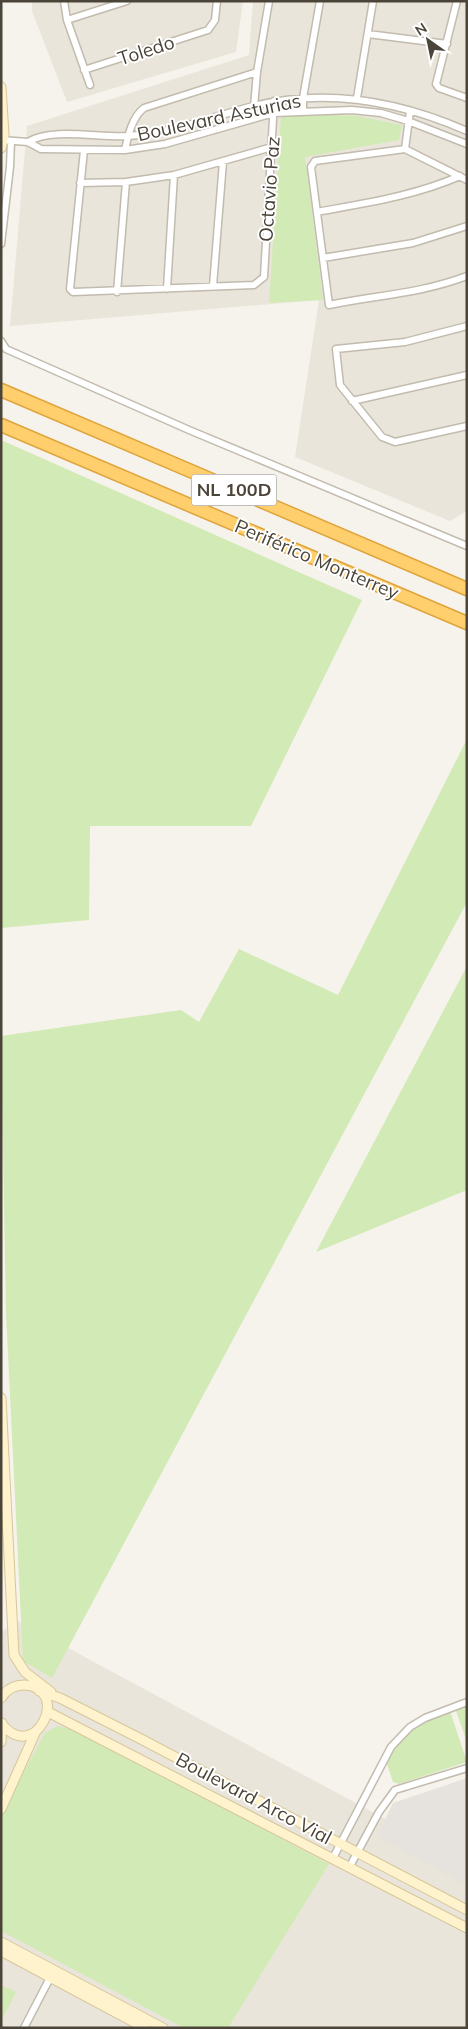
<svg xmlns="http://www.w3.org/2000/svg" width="468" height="2029" viewBox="0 0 468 2029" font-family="Mulish,sans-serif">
  <rect width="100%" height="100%" fill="#f6f3ec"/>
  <path fill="#eae5da" d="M32,1H243L236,52L67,102L32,11Z
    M253,1H467V511L450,521L295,457L319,300L10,326L27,126L249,55Z
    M18,1621L467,1863V2028H1V1632Z"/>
  <path fill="#e6e2dd" d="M467,1778V1886L377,1836L393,1803Z"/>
  <path fill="#d2eab5" d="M314,114L357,116L402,125L399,140L305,157L323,300L269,303L281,116Z
    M1,440L362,600L251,826H90L89,920L1,928Z
    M467,739V902L52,1678L23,1661L6,1313L1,1036L181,1010L199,1022L239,949L338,995Z
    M467,966V1190L316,1252Z
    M467,1704V1742L456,1711Z
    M450,1711L467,1762L399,1784L393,1782L387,1764C399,1734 421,1721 450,1711Z
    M58,1726L75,1730L329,1864L228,2028H184L1,1931V1818L3,1809L45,1733Z
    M1,1985L16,1992L1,2022Z"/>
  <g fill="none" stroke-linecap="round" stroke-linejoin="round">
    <g stroke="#c2bbae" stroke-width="9">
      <path id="street" d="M64,1L67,20L90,85
        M457,1L436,84L439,88L467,98
        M67,20L127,1
        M368,34L447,44
        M84,70L208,30L215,20L217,1
        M357,98L373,1
        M303,110V98L320,1
        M253,119L257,72L269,1
        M1,140L28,142L41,149L125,150L165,144L274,113L352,110L381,113L408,121L467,144
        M28,142C51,127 100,138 128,136C172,133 212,117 253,106C326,88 399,101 467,131
        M405,149L410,111
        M84,150L70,289L73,292L254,285L264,277L274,101
        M125,150C128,136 132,117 144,108L257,72
        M467,180L405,149L315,161L311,167L329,305C377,295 419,294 467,276
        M80,183L126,182L174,175L272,147
        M317,212C366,203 414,196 460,176
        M1,244L10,167L11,141
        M323,258L413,243L467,226
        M213,286L223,162
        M167,289L174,175
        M117,292L126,182
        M467,326L405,342L336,349L340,385L382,437L395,442L467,426
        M1,341L6,349L189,430L467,546
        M352,401L467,375
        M333,1858L391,1747L410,1727L425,1718L467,1702
        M350,1866L379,1812L395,1790L467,1768
        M24,2028L52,1974"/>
    </g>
    <g stroke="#d6c79b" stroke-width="11">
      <path id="secondary" d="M1,87L4,135L1,148
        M1,1398L14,1655L25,1672L51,1692
        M39,1691L60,1698L139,1738L467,1910
        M1,1698C6,1690 14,1685 24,1685C73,1687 35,1767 1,1723
        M48,1712L467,1928
        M1,1742L2,1723
        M1,1809L36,1731
        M1,1942L163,2028
        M1,1951L145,2028"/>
    </g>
    <g stroke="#e0a43c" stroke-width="15">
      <path id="highway" d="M1,390L467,589
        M1,425L467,623"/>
    </g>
    <use href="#street" stroke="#fff" stroke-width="6"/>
    <use href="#secondary" stroke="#fff3cd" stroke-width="9"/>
    <use href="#highway" stroke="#ffcf6e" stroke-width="12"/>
  </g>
  <g text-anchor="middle" stroke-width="4" stroke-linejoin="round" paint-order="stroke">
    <rect fill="#fff" stroke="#817c74" stroke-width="1" x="191.5" y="474.5" width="85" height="31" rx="4"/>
    <g font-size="18" font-weight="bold" fill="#4b4439">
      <text x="234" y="496">NL 100D</text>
    </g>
    <g font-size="19" fill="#4b4439" stroke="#fff">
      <text transform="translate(146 50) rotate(-18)" y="7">Toledo</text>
      <text transform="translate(219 117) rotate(-12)" y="7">Boulevard Asturias</text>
      <text transform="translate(269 189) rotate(-86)" y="7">Octavio Paz</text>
      <text transform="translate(317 559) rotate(23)" y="7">Periférico Monterrey</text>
      <text transform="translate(254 1798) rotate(28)" y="7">Boulevard Arco Vial</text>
    </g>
  </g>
  <rect width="468" height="2029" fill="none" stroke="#4b4439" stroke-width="5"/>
  <g transform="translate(428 40) rotate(327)" stroke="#ffffff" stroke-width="4" paint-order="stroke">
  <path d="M0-4L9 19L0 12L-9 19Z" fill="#4b4439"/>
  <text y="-8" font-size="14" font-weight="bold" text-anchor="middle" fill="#4b4439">N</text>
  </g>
</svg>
